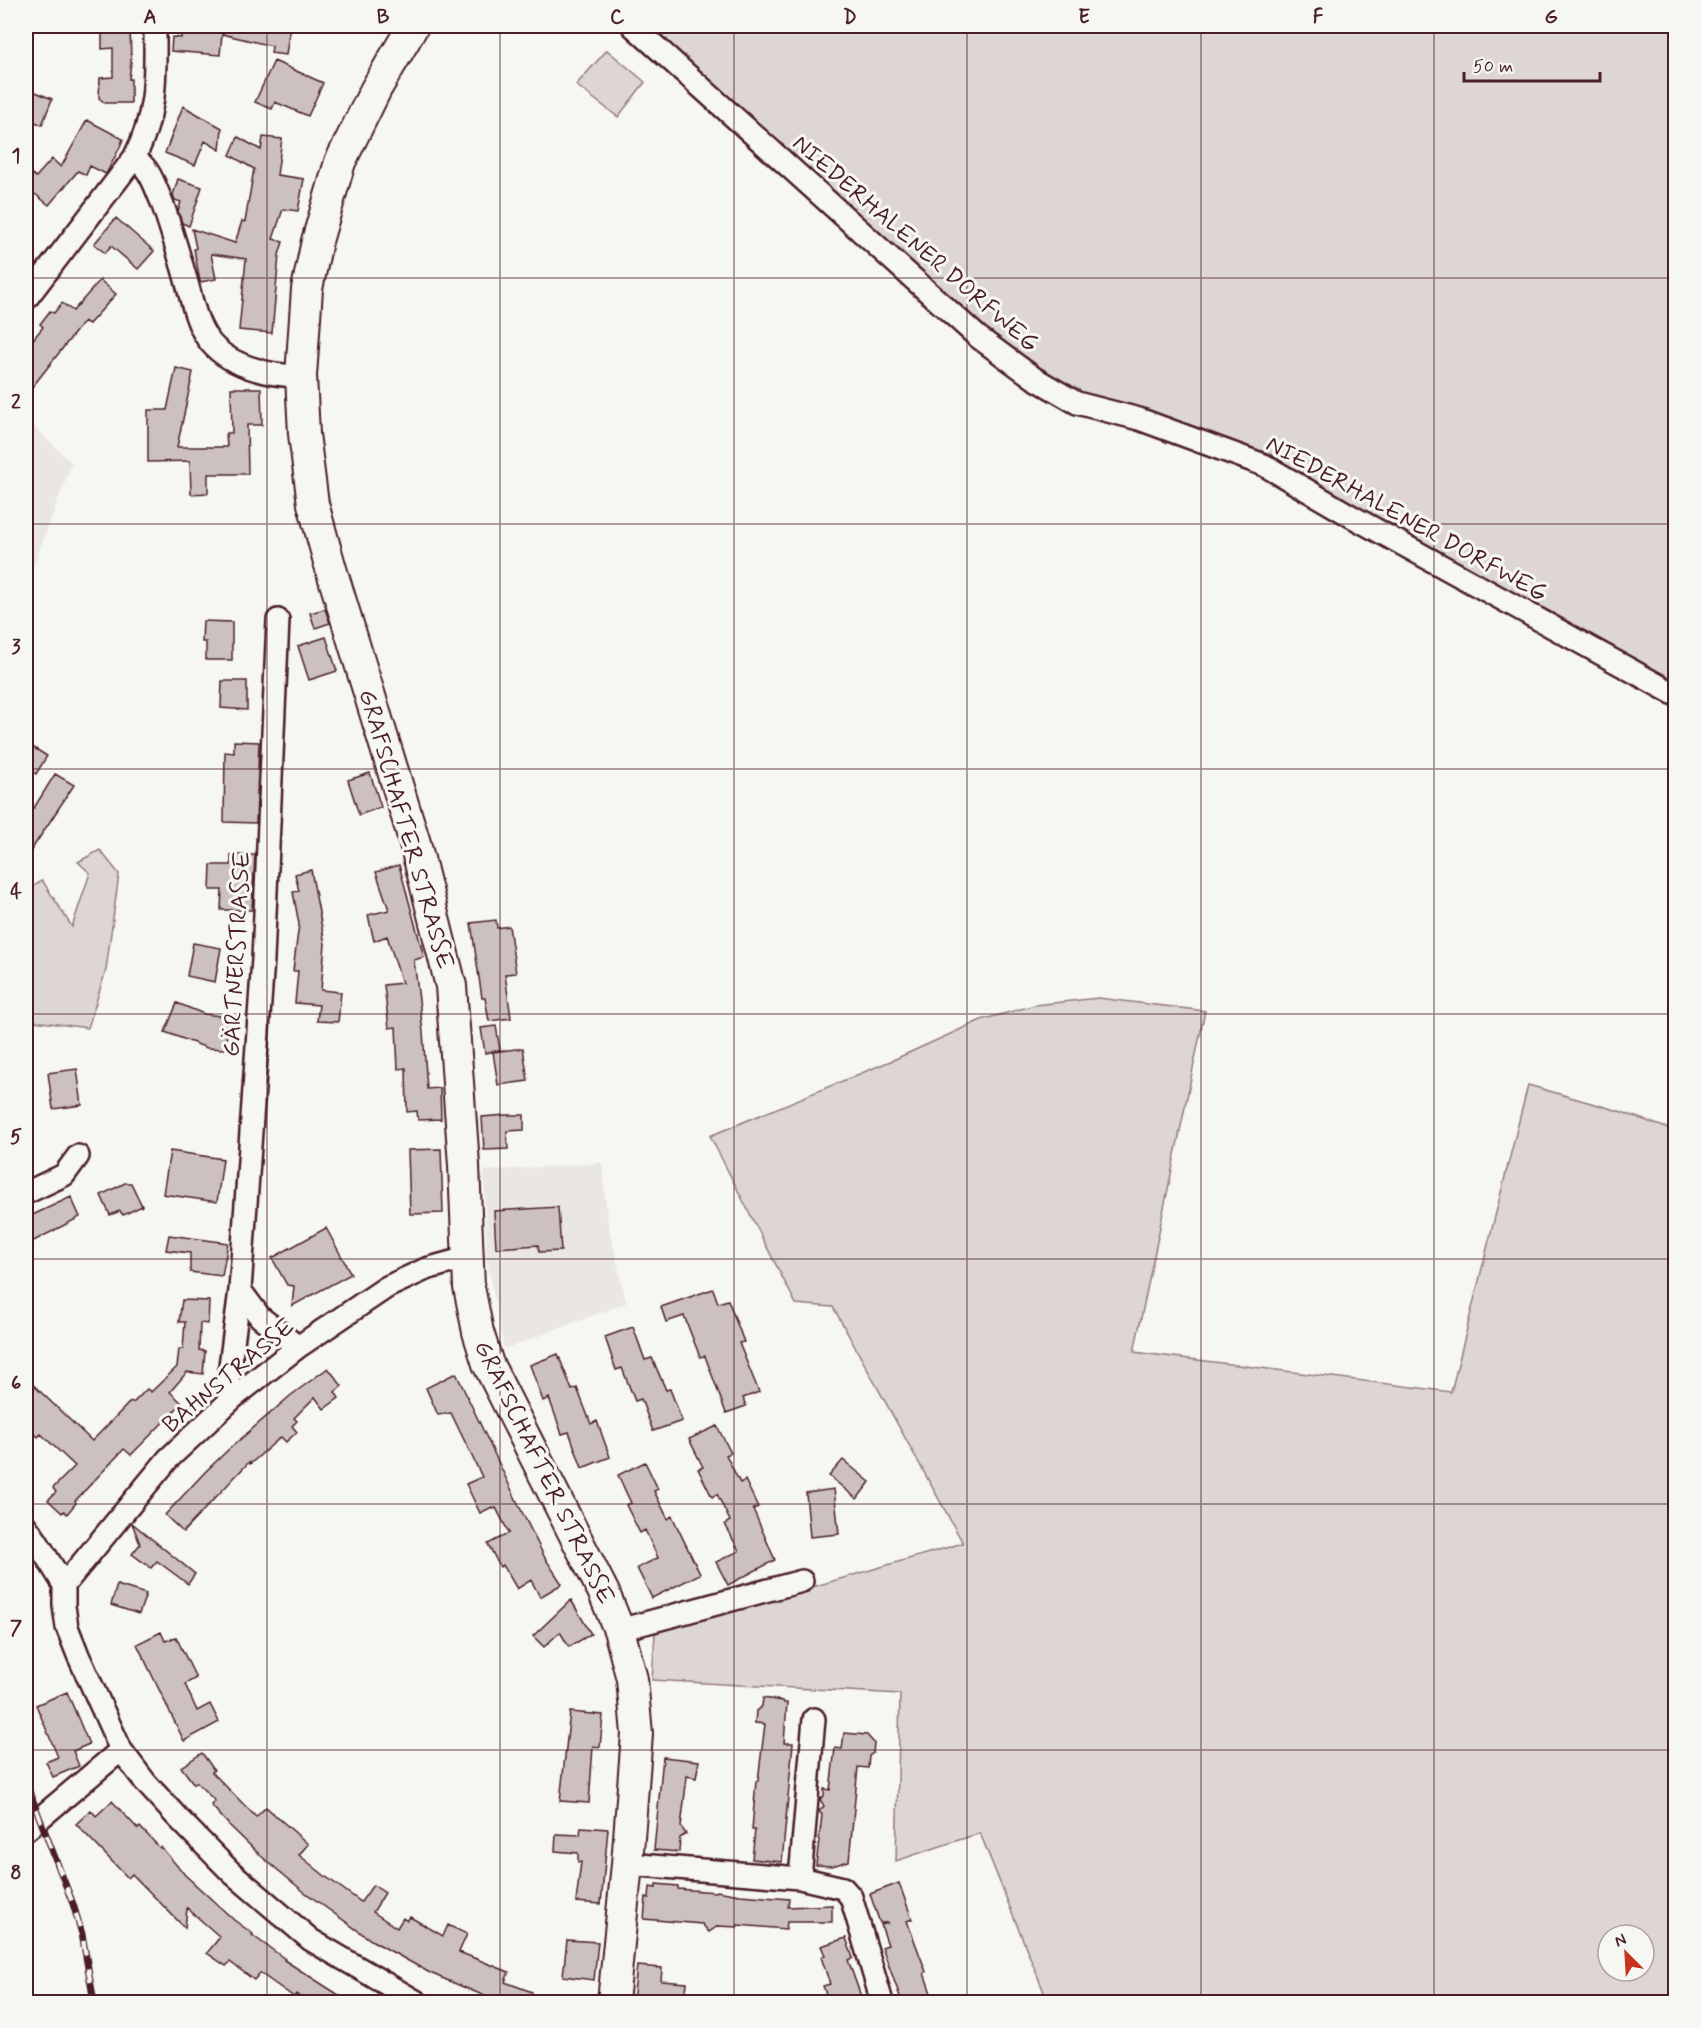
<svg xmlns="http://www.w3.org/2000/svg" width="1701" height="2028" viewBox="0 0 1701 2028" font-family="Mynerve,sans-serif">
  <rect width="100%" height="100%" fill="#f6f6f2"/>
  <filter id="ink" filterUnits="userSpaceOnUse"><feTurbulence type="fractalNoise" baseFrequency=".0167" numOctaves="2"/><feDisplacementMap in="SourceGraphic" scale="12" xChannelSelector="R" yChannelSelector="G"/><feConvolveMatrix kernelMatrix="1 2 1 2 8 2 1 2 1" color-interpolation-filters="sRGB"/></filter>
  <g filter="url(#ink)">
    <path fill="#e9e6e3" d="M26,420L72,463L26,585Z
      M602,1163L607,1218L626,1303L504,1349L487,1260L484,1171Z"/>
    <path fill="#ddd6d5" stroke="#947a80" stroke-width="1.5" fill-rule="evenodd" d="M644,26H1675V684L1265,455L1077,393L987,332Z
      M607,50L645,82L618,117L576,85Z
      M100,850L119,874L106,970L88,1028L26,1020V892L42,880L72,927L90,873L78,862Z
      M1098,998L1205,1011L1134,1352L1451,1392L1528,1085L1619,1111L1675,1131V2002H1048L980,1833L896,1861L900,1694L652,1680L655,1633L963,1543L833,1307L796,1304L710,1136L893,1060L981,1020L1035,1005ZM1608,1935H1644V1971H1608Z"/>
    <path fill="#ccc1c0" stroke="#4a1f2b" stroke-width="1.5" d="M102,26H130L131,62L129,79H131V103H105L99,98L100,78L113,77V48L102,49Z
      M182,26H290L286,55L271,53L272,46L222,34L220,55L171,51L172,37L181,38Z
      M274,61L323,83L308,116L275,102L272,109L255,102Z
      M26,88L52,99L42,125L26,118Z
      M183,106L222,128L220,150L205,141L195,165L165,153Z
      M87,120L123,139L120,147L106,174L90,166L86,175L78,171L49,205L26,187V182L32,174L36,177L52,159L61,167Z
      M238,137L261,150L263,137L282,139L277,175L304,179L298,211L283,209L273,239L283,242L279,255L272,333L239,330L246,259L211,254L216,279L200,282L194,249L196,248L192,229L235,243L242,221L245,222L254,169L230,155Z
      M178,179L202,187L189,226L182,223L178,211L181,202L175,200L173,195Z
      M116,218L154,251L138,269L111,246L105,253L94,244Z
      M100,280L116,294L89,324L84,321L26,395V348L43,327L40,324L50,311L54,313L62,303L73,311Z
      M176,368L193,372L177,447H227L226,433H232L231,388H261L262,425H247L248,474H208V493L191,494L190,461L148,462V410H167Z
      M325,609L330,623L315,628L310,613Z
      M203,621L232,622V660H206V642H202Z
      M326,637L337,671L309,680L298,646Z
      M222,681H247V710L221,708Z
      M234,741L259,742L256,823L224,822L225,752L234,753Z
      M26,743L47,756L36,774L26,768Z
      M370,773L381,807L359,815L348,780Z
      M55,774L74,785L26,858V803L34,808Z
      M231,855H255L252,910H221L222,890H210L211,865H231Z
      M399,865L424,957L414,960L423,1032L427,1089L440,1088L441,1119L418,1120L417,1111L407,1112L406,1068L398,1069L396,1027L389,1028L384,985L402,983L387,936L374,941L368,915L389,910L376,872Z
      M311,870L325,944L321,990L341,992L338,1022L317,1021L319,1005L295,1003L298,971H293L299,924L293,892L299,891L295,874Z
      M496,920L497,928L509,926L516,973L505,974L511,1018L489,1021L485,998H482L471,923Z
      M193,943L221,948L215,982L187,976Z
      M177,1003L204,1014L229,1017L225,1049L207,1048L165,1032Z
      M496,1026L500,1050L485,1053L481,1028Z
      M523,1048L528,1081L498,1085L493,1052Z
      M77,1069L82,1105L53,1109L48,1073Z
      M506,1115H524V1130L507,1131L508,1149L484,1150L482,1117Z
      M441,1149L443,1213L410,1214L408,1150Z
      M170,1151L223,1159L217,1202L163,1194Z
      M125,1183H131L142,1206L123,1215L120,1211L110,1215L101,1195Z
      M71,1197L80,1217L26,1245V1218Z
      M558,1207L561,1251L539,1252L538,1245L496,1248L494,1211Z
      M326,1228L351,1274L292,1306L294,1286L287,1285L272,1258Z
      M169,1235L228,1243L222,1276L190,1272V1253L166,1250Z
      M713,1289L718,1303L728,1300L744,1342L739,1343L759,1392L743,1398L746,1406L726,1413L705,1356L700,1357L684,1316L666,1322L661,1307Z
      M182,1300L209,1301L208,1324L200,1323L199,1350L205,1351L203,1374L187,1372L170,1392L182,1403L131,1455L124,1449L75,1501L76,1503L67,1514L64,1511L62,1513L48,1500L56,1492L53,1488L75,1466L41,1434L38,1437L26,1426V1378L92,1441L129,1403L134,1402L147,1389L151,1392L177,1367L179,1349H183L185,1322H179Z
      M633,1327L645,1360L652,1358L666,1390L670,1389L682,1421L653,1431L641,1399L635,1401L622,1368L616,1370L605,1337Z
      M558,1354L572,1390L577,1388L591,1424L597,1421L610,1457L582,1468L569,1432L562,1434L549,1398L543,1401L530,1365Z
      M328,1368L342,1386L335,1392L339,1398L324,1409L315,1397L294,1418L297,1421L292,1426L297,1432L286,1442L281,1437L250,1464L249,1462L183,1532L165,1515L205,1472L228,1450L290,1396Z
      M456,1373L523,1514L545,1558L562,1584L540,1597L531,1580L517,1589L503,1565L500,1567L488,1544L509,1533L496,1508L493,1509L492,1507L480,1513L466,1484L482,1477L451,1413L438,1415L426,1388Z
      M717,1426L731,1453L726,1455L740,1483L745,1480L758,1507L753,1509L775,1560L728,1585L716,1562L739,1551L725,1524L730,1521L717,1494L712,1497L698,1469L703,1467L689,1439Z
      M843,1460L870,1482L857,1499L829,1476Z
      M645,1462L658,1489L654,1491L668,1519L672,1516L700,1574L652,1598L637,1568L658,1558L645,1530L640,1533L626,1505L631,1503L618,1475Z
      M834,1489L839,1534L810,1537L806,1493Z
      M132,1523L195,1574L188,1584L157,1561L151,1568L132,1554L140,1544Z
      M117,1585L146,1594L139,1614L111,1605Z
      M571,1600L591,1634L569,1647L560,1632L544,1647L533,1636Z
      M161,1632L165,1641L176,1637L196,1678L185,1684L197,1711L210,1704L219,1722L184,1741L137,1644Z
      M67,1692L89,1744L73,1751L79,1766L53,1777L46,1762L58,1757L36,1705Z
      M763,1698L783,1701L784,1703H787L784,1743H793L782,1862L752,1859L755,1830H752L756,1781H758L765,1724L755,1723L756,1711L762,1706Z
      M570,1712L603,1715L600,1747L593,1746L589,1803L560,1801Z
      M844,1733L867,1735L874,1743L873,1753L869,1756L868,1768L858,1767L849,1861L832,1866L816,1865L822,1815L819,1811L824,1806L820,1799L824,1796V1789L830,1790L835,1748L842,1749Z
      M202,1753L214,1770L212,1772L256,1817L266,1807L308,1844L299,1855L325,1876L361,1902L373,1885L385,1893L373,1912L397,1928L403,1918L407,1921L410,1917L443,1936L448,1925L467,1934L459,1952L509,1972L505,1982L532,1992L528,2002H499L430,1973L371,1940L303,1891L261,1856L229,1825L211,1805L215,1801L196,1782L194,1784L181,1767Z
      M663,1757L699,1761L696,1778L687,1776L681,1827L686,1834L680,1838L679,1852L654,1850Z
      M112,1801L138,1829L140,1827L160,1848L161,1847L185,1875L234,1920L253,1934L252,1935L285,1959L284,1960L350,2002H307L296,1994L294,1997L260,1973L254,1980L230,1962L226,1966L207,1953L220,1937L187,1908L185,1928L132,1874L128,1878L76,1824L91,1810L96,1816Z
      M581,1827L608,1829L601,1904L576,1902L581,1862H578V1853L555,1851L556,1834L580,1835Z
      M899,1883L912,1919L907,1921L926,1972L924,1973L934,2002H902L882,1947L888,1945L881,1925L888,1923H880L870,1894Z
      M656,1884L678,1886V1889L716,1892L717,1891L740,1895L789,1899L788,1907L832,1905V1922H787L786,1929L738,1925L737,1927L718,1926L709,1932L702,1924L644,1919L646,1897L649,1898L650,1887L656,1888Z
      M846,1938L853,1958L848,1960L863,2002H829L823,1986L830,1984L821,1957L825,1955L821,1946Z
      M567,1940L598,1942L594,1980L563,1976Z
      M637,1966L662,1968L661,1981L687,1983L685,1999H680L679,2001L659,2000V2002H633Z"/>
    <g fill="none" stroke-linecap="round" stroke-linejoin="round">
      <g stroke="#4a1f2b" stroke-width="26">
        <path id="minor" d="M633,26L978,337L1034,378L1077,403L1139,419L1264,465L1351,516L1676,695
          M134,158C150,168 154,184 161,200C171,227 179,255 187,283C192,301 196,322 207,338C226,366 270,376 301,376
          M26,299L134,158C158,112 155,75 155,26
          M26,1193L64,1175L78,1156
          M240,1290L260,1317L298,1347
          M234,1397L228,1381L240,1290L263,959L278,620
          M26,1526L36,1540L64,1585
          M64,1585V1606L67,1627L78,1655L121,1750L146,1783L177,1817L231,1872L311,1940L417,2002
          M64,1585L168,1459L234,1397L298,1347L387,1287L426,1269L466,1258
          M619,1630L802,1581
          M26,1830L121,1750
          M627,1864L800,1878L843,1888L851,1897L882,2002
          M800,1878L814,1719"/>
      </g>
      <g stroke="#4a1f2b" stroke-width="34">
        <path id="secondary" d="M413,26L376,89L340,162L317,241L307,289L301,376L304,434L313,504L331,569L415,843L451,986L464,1165L469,1287L478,1332L488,1364L604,1593L619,1630L632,1679L637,1734L627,1864L613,2002"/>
      </g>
      <use href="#minor" stroke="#f6f6f2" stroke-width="21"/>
      <use href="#secondary" stroke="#f6f6f2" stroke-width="30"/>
      <g stroke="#4a1f2b" stroke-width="7">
        <path id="rail" d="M26,1783L73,1904L82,1934L94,2002"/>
      </g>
      <use href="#rail" stroke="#f6f6f2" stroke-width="4.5" stroke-dasharray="14" stroke-linecap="butt"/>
    </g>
  </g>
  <path fill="none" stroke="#4a1f2b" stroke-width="1.5" stroke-opacity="0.55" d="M267,26V2002M500,26V2002M734,26V2002M967,26V2002M1201,26V2002M1434,26V2002M26,278H1676M26,524H1676M26,769H1676M26,1014H1676M26,1259H1676M26,1504H1676M26,1750H1676"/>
  <g text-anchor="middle" stroke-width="6" stroke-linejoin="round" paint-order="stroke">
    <g font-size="24" fill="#4a1f2b" stroke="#f6f6f2">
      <text transform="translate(916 243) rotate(41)" y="8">NIEDERHALENER DORFWEG</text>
      <text transform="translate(1407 518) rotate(29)" y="8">NIEDERHALENER DORFWEG</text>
      <text transform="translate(407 829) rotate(74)" y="8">GRAFSCHAFTER STRASSE</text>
      <text transform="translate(236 954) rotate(-87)" y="8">GÄRTNERSTRASSE</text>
      <text transform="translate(228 1375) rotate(-40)" y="8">BAHNSTRASSE</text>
      <text transform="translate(545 1472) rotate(64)" y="8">GRAFSCHAFTER STRASSE</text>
    </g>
  </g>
  <rect width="1701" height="2028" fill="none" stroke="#f6f6f2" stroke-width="66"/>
  <g transform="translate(1626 1953) rotate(336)"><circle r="28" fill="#f6f6f2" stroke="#b1a0a2" stroke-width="1.5"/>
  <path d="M0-4.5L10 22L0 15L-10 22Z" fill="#c8321e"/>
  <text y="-9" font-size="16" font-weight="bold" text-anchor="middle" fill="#4a1f2b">N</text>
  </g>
  <path d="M1464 72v9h136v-9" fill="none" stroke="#4a1f2b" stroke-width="3"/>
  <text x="1473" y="72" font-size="18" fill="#4a1f2b" stroke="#f6f6f2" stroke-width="4.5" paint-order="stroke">50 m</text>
  <rect x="33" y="33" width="1635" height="1962" fill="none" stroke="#4a1f2b" stroke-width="2"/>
  <g font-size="20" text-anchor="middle" font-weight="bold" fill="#4a1f2b">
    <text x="150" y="23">A</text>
    <text x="383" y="23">B</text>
    <text x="617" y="23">C</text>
    <text x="850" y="23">D</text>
    <text x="1084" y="23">E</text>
    <text x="1318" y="23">F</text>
    <text x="1551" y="23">G</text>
    <text x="16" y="162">1</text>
    <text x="16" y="408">2</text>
    <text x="16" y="653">3</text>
    <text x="16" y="898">4</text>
    <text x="16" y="1143">5</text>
    <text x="16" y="1389">6</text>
    <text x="16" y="1634">7</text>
    <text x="16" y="1879">8</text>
  </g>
</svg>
